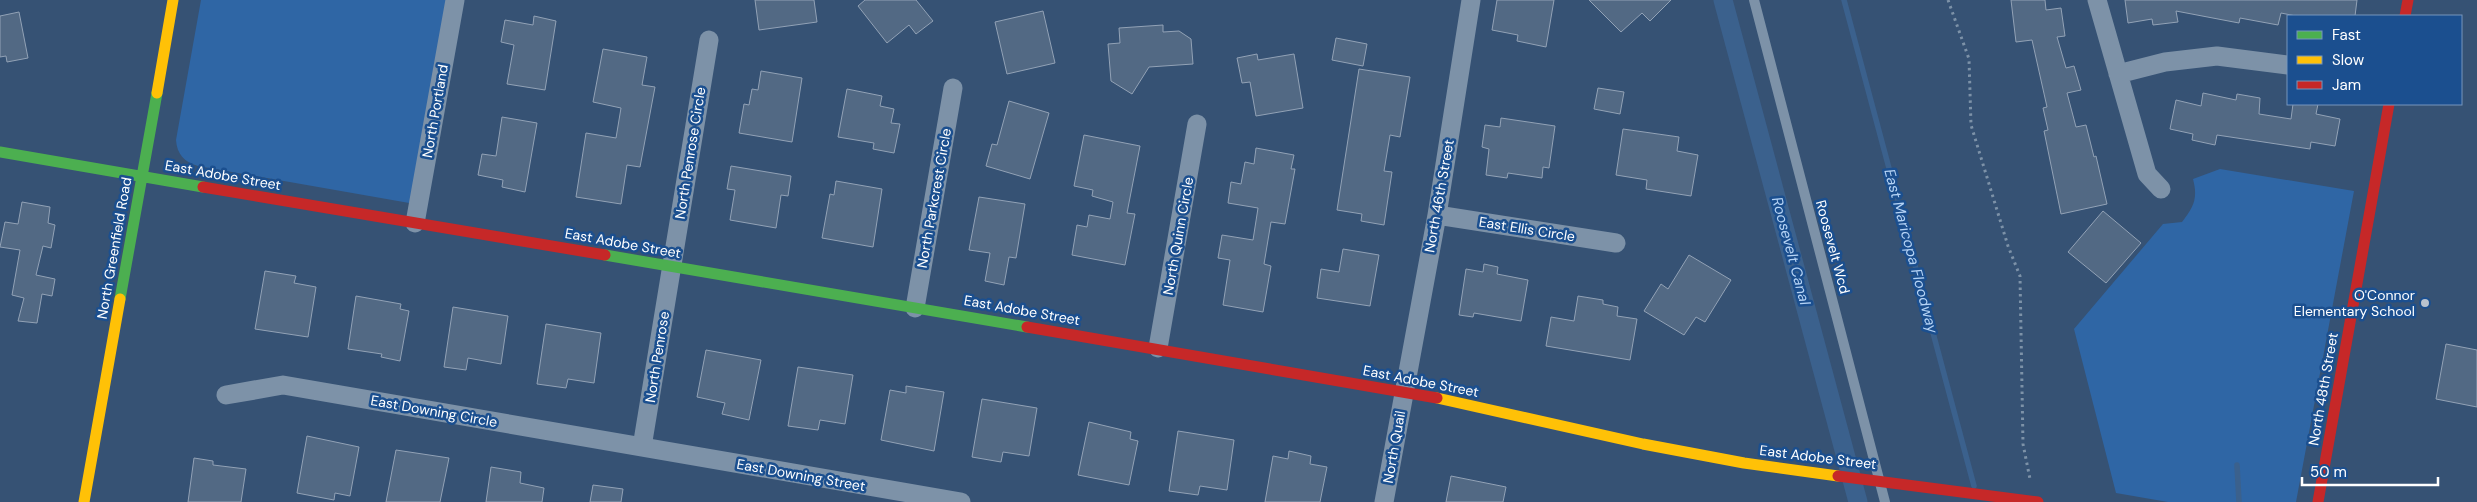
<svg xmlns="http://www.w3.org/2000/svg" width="2477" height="502" viewBox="0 0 2477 502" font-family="'DM Sans',sans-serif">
  <rect width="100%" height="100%" fill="#365274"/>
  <path fill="#2f66a5" d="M201,0H450L415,204L198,166C184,162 177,154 176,140Z
    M2220,169L2354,191L2296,502H2168L2116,493L2074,329L2163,224L2182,222C2194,207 2198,198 2193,179Z"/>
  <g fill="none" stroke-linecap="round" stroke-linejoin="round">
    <path stroke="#3b618d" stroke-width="5.5" d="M1844,0L1974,486
      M2237,465L2239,502"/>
    <path stroke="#3b618d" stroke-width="19" d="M1723,0L1858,502"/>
  </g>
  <path fill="#526984" stroke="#92a2b6" d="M755,0H814L817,22L759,30Z
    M865,0H916L933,21L916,34L909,25L887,43L858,6Z
    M1497,0H1554L1546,47L1517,41L1518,35L1492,30Z
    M1589,0H1671L1650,21L1642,13L1621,32Z
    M2011,0H2045L2046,10L2061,8L2065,36L2057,37L2066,68L2074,66L2081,90L2067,93L2076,127L2086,125L2094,157L2096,156L2107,204L2061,214L2044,131L2048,130L2043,108L2047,107L2032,40L2016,42Z
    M2125,0H2357L2355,16H2296L2281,13L2278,25L2240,18L2239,23L2176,11L2178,22L2153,25L2152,19L2128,23Z
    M1043,11L1055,63L1007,74L995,22Z
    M19,12L28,58L7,62L6,56L0,57V16Z
    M534,16L556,21L545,90L507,84L514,45L501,42L505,20L533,25Z
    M1163,25V32L1179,31L1191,39L1193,64L1149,67L1132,94L1111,81L1108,44L1120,43L1119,28Z
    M1336,38L1367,44L1363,66L1332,60Z
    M603,49L647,57L642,85L655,87L640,167L627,165L621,204L576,197L586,133L616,138L621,108L593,102Z
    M1257,54L1258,60L1294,54L1303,108L1256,116L1250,82L1242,83L1237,58Z
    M1359,69L1410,77L1400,137L1390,135L1384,171L1392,172L1384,225L1361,221L1362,214L1337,210Z
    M761,71L802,78L792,142L739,133L744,104L749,105L752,89L758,90Z
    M1598,88L1624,92L1620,114L1594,109Z
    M847,89L882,96L880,106L894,109L891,123L900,124L894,153L873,149L874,143L838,137Z
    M2203,93L2236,100L2237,94L2260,98L2259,114L2291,119L2293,104H2318L2316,114L2340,119L2335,146L2311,142L2310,149L2217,135L2215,145L2192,140L2193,134L2170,129L2176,100L2201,106Z
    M1009,101L1049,113L1030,179L986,166L992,144L997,145Z
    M502,117L537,123L525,192L502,187L503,180L478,175L482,154L496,156Z
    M1501,118L1555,126L1549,168L1543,167L1542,178L1508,173L1507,178L1486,175L1489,149L1482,147L1485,125L1500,127Z
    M1623,129L1679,137L1677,151L1698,155L1691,196L1646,189L1647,180L1616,175Z
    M1084,135L1140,146L1127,213L1135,214L1125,265L1072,255L1077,225L1087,227L1089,215L1110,219L1113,202L1092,196L1093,190L1074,186Z
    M1256,148L1294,155L1291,169H1295L1285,224L1271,222L1264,264L1271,266L1263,312L1223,305L1230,260L1218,258L1222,235L1253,240L1258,208L1228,203L1231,182L1241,184L1245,162L1254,164Z
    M731,166L791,176L788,196L781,195L776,228L730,220L735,190L727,189Z
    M836,181L882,189L873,247L822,238L830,194L834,195Z
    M979,197L1025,204L1016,258L1009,257L1004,285L985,281L990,253L969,250Z
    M22,202L50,207L48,223L55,225L51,248L43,246L36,275L55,279L52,296L42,294L37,323L18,321L24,298L12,295L20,250L0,247L5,222L18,224Z
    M2103,211L2141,243L2106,283L2068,252Z
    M1343,249L1379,255L1370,306L1317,298L1321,269L1339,272Z
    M1689,255L1731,280L1705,322L1696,317L1684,335L1644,311L1661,284L1668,289Z
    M1484,264L1498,267L1497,274L1528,280L1521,321L1474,313L1473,317L1459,315L1466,269L1483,272Z
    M265,271L296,276L294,283L316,287L308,337L255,329Z
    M356,296L401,304L400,309L409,311L400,361L381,357L382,354L348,349Z
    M1578,296L1603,300V304L1618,307L1617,316L1637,319L1630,360L1546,346L1551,317L1574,321Z
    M453,307L508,316L501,364L468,358L466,370L444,367Z
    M546,324L601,333L594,383L568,379L566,388L537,384Z
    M2446,344L2477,350V407L2436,399Z
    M706,350L761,360L749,420L722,414L725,403L697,397Z
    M798,367L853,375L845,424L820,420L818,430L788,426Z
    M906,386L944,392L934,451L881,440L890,390L906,393Z
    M982,399L1037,408L1029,456L1003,452L1001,462L972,457Z
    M1089,422L1131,432L1130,439L1138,441L1129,485L1078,475Z
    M1178,431L1234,440L1227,490L1200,486L1198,495L1169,491Z
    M307,436L359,447L350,496L335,493L334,500L297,493Z
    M396,450L449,458L440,502H386Z
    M1289,451L1311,456L1310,464L1327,467L1320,502H1265L1273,456L1288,459Z
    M194,458L213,461V465L246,469L241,502H188Z
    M491,467L521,472L520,483L544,488L542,502H486Z
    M1451,476L1506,487L1503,502H1446Z
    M593,485L623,489L621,502H590Z"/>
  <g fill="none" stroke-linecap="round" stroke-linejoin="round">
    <path stroke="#7d92a8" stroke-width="3" stroke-dasharray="2.5 4" stroke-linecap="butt" d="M1948,0L1969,59L1971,125L2008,246L2020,276L2023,444L2030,479"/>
    <path stroke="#7d92a8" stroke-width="10" d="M1754,0L1885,502"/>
    <path stroke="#7d92a8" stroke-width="19" d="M2097,0L2147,174L2161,189
      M2118,74L2165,62L2217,56L2288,65
      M1437,215L1616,243
      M415,223L455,0
      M915,308L953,88
      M1158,348L1197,124
      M226,395L283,385L961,502
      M642,447L709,40
      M1384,502L1437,215L1471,0"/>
    <path stroke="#4caf50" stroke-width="11" d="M0,152L203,187
      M605,255L1027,327
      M120,299L157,93"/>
    <path stroke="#ffc107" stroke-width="11" d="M157,93L173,0
      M1437,398L1643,444L1744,463L1838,476
      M84,502L120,299"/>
    <path stroke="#c62828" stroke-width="11" d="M2405,16L2408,0
      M203,187L605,255
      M1027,327L1437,398
      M1838,476L2038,502
      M2318,502L2389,104"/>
  </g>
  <circle fill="#b9c2ce" stroke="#1b4f8f" stroke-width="2" cx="2425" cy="303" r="5"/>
  <g text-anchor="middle" stroke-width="5" stroke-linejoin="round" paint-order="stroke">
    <g font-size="14" fill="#fff" stroke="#1b4f8f">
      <text transform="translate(435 111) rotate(-80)" y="5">North Portland</text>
      <text transform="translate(690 153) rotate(-81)" y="5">North Penrose Circle</text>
      <text transform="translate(223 175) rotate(10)" y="5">East Adobe Street</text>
      <text transform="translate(1439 196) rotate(-80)" y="5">North 46th Street</text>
      <text transform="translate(934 198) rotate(-80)" y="5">North Parkcrest Circle</text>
      <text transform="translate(1527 229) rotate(9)" y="5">East Ellis Circle</text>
      <text transform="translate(1178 236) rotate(-80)" y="5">North Quinn Circle</text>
      <text transform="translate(623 243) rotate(10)" y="5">East Adobe Street</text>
      <text transform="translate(1833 247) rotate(75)" y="5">Roosevelt Wcd</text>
      <text transform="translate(114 248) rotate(-80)" y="5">North Greenfield Road</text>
      <text transform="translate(1022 310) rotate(10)" y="5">East Adobe Street</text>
      <text transform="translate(657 357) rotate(-81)" y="5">North Penrose</text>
      <text transform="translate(1421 381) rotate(11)" y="5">East Adobe Street</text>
      <text transform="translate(2323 389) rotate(-80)" y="5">North 48th Street</text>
      <text transform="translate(434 411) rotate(10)" y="5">East Downing Circle</text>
      <text transform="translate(1394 447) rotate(-80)" y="5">North Quail</text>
      <text transform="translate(1818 457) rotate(7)" y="5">East Adobe Street</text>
      <text transform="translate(801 475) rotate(10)" y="5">East Downing Street</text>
    </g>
    <g font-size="14" fill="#fff" stroke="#1b4f8f" text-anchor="end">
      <text x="2415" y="300">O'Connor<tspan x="2415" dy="16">Elementary School</tspan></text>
    </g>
    <g font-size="15" font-style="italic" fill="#b5d3f5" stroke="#1b4f8f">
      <text transform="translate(1791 251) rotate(75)" y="5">Roosevelt Canal</text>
      <text transform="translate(1911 251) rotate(75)" y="5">East Maricopa Floodway</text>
    </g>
  </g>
  <rect x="2287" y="15" width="175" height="90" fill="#1b4f8f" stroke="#7695bc"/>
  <rect x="2297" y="31" width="25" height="8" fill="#4caf50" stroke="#7695bc"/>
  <text x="2332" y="40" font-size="15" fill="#ffffff">Fast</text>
  <rect x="2297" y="56" width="25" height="8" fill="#ffc107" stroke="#7695bc"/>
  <text x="2332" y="65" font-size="15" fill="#ffffff">Slow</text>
  <rect x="2297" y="81" width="25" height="8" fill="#c62828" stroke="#7695bc"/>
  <text x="2332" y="90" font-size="15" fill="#ffffff">Jam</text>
  <path d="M2302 477v8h136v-8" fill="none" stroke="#ffffff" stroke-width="2.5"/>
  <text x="2310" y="477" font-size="15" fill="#ffffff" stroke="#1b4f8f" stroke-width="4" paint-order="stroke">50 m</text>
</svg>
